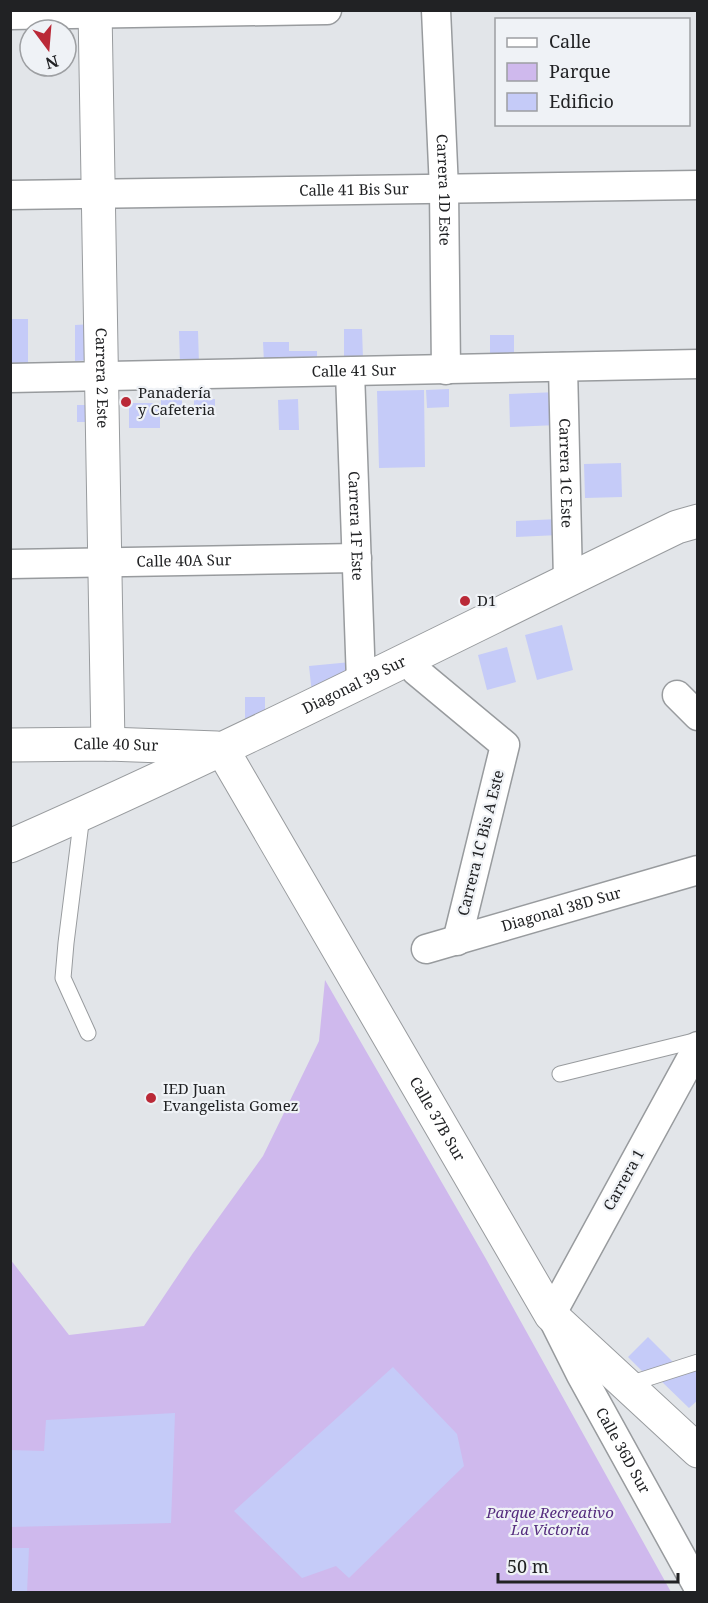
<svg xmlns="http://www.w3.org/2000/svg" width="708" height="1603" viewBox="0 0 708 1603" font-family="'Noto Serif',serif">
  <rect width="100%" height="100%" fill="#e2e5e9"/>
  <path fill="#cfb9ed" d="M325,980L486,1259L671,1592H11L10,1259L69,1335L144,1326L193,1253L263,1156L319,1041Z"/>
  <path fill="#c5cbf8" d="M10,319H28V363H10Z
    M94,324L91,360L75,361V325Z
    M344,329H362L363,359L344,360Z
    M179,331H198L199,364L180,365Z
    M490,335H514V357L490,358Z
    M263,342H289V351H317V363H264Z
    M449,389V407L427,408L426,390Z
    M424,390L425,467L379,468L377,391Z
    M558,392V425L510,427L509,394Z
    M161,397H182V413H161Z
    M215,399V417H194V400Z
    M298,399L299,430H279L278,400Z
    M129,403H160V428H129Z
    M77,405H88L89,422H77Z
    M621,463L622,497L585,498L584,464Z
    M558,519L559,535L516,537V521Z
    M562,625L573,670L537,680L525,635Z
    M507,647L516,682L487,690L478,655Z
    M351,662L352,675L312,694L309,666Z
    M245,697H265V721L245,730Z
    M648,1337L675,1364L643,1372L628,1357Z
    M393,1367L457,1434L464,1466L349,1578L336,1566L302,1578L234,1511Z
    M698,1368V1400L689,1408L658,1378Z
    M175,1413L171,1523L10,1527V1450L44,1451L46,1420Z
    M10,1548H29L27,1592H10Z"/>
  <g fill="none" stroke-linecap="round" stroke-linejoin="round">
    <g stroke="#989b9e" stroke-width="17">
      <path id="service" d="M82,815L66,943L63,978L88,1033
        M560,1074L698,1040
        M626,1385L698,1362"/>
    </g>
    <g stroke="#989b9e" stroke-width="31">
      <g id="minor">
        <path id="s1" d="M436,10L444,189L446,370"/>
        <path d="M10,15L327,10"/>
        <path id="s2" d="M10,195L698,185"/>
        <path id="s3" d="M563,367L568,580"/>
        <path id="s4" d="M350,372L361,681"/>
        <path id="s5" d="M10,378L698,364"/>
        <path id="s6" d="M10,564L357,558"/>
        <path d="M406,659L416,671L505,745L457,941"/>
        <path d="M677,695L698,716"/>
        <path id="s7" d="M426,949L698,870"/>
        <path id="s8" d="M698,1046L551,1315L581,1375L698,1587"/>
      </g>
    </g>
    <g stroke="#989b9e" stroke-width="35">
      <g id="tertiary">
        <path id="s9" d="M95,10L108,744"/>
        <path id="s10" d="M10,745L108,744L217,748"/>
        <path id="s11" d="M222,749L551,1315L698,1451"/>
        <path id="s12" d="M10,846C236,747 456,634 677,527L698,521"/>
      </g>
    </g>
    <use href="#service" stroke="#fff" stroke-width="15"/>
    <use href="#minor" stroke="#fff" stroke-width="28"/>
    <use href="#tertiary" stroke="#fff" stroke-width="33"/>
  </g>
  <g fill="#ba2937" stroke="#eff2f6" stroke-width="2">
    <circle cx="126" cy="402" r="6"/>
    <circle cx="465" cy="601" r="6"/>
    <circle cx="151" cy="1098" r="6"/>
  </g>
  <g text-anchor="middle" stroke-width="4.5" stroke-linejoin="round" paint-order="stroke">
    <g font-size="15" fill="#212224" stroke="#eff2f6">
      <text dy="5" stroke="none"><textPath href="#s2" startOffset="344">Calle 41 Bis Sur</textPath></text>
      <text dy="5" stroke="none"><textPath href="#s1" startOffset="180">Carrera 1D Este</textPath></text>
      <text dy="5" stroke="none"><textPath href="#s5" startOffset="344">Calle 41 Sur</textPath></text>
      <text dy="5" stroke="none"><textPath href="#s9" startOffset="368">Carrera 2 Este</textPath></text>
      <text dy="5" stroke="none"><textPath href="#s3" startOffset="106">Carrera 1C Este</textPath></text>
      <text dy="5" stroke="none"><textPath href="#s4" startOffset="154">Carrera 1F Este</textPath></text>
      <text dy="5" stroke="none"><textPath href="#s6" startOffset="174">Calle 40A Sur</textPath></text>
      <text dy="5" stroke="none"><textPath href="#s12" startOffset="380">Diagonal 39 Sur</textPath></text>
      <text dy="5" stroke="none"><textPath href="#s10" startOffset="106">Calle 40 Sur</textPath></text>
      <text transform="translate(481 843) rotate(-76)" y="5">Carrera 1C Bis A Este</text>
      <text dy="5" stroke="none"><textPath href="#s7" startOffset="141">Diagonal 38D Sur</textPath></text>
      <text dy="5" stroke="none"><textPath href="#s11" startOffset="428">Calle 37B Sur</textPath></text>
      <text transform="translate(624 1180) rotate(-61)" y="5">Carrera 1</text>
      <text dy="5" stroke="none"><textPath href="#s8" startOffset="460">Calle 36D Sur</textPath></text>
    </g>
    <g font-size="15" fill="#212224" stroke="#eff2f6" text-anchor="start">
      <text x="138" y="398">Panadería<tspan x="138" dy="17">y Cafeteria</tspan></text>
      <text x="477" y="606">D1</text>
      <text x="163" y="1094">IED Juan<tspan x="163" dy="17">Evangelista Gomez</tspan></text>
    </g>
    <g font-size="15" font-style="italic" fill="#552c7e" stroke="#eff2f6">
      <text x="550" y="1518">Parque Recreativo<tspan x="550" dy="17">La Victoria</tspan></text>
    </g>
  </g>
  <rect width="708" height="1603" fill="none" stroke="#212224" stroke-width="24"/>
  <rect x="495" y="18" width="195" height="108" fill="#eff2f6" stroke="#9d9fa2" stroke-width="1.5"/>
  <rect x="507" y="38" width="30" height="9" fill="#ffffff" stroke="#9d9fa2" stroke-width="1.5"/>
  <text x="549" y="48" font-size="18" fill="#212224">Calle</text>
  <rect x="507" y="63" width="30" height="18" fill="#cfb9ed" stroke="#9d9fa2" stroke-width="1.5"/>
  <text x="549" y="78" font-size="18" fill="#212224">Parque</text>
  <rect x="507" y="93" width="30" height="18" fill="#c5cbf8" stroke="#9d9fa2" stroke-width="1.5"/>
  <text x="549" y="108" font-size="18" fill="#212224">Edificio</text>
  <g transform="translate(48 48) rotate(164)"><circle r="28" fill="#eff2f6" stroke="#9d9fa2" stroke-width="1.5"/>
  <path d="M0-4.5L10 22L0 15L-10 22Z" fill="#ba2937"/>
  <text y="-9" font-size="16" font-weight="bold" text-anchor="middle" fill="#212224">N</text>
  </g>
  <path d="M498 1573v9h180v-9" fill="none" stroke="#212224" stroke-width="3"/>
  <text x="507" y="1573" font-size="18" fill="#212224" stroke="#eff2f6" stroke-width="4.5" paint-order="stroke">50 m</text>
</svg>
